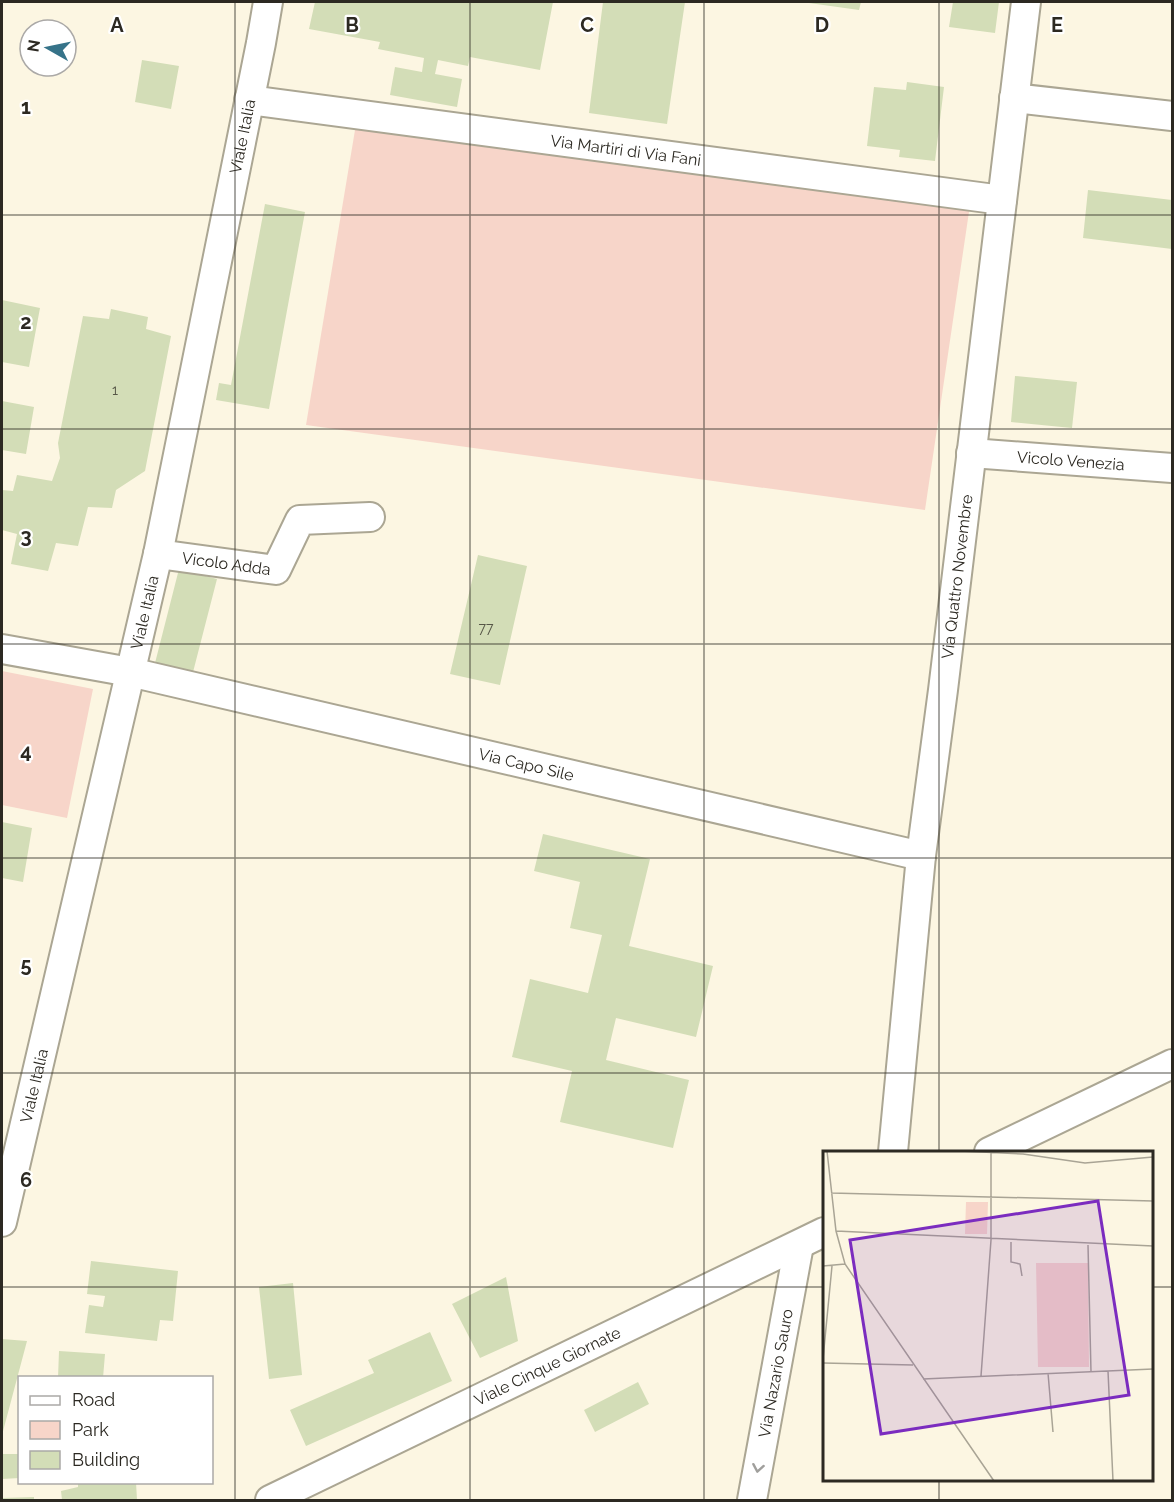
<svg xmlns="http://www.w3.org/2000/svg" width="1174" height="1502" viewBox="0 0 1174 1502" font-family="Raleway,sans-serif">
  <rect width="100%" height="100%" fill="#fcf6e2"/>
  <path fill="#f7d5c9" d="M357,118L970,205L925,510L306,425Z
    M2,671L93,689L67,818L2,805Z"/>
  <path fill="#d3ddb7" d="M315,2H553L540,70L470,57L468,66L438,60L435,74L462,79L457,107L390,95L395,67L422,72L424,58L378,49L380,42L309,29Z
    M603,2H685L667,124L589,113Z
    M809,2H861L859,10L809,3Z
    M953,2H999L995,33L949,27Z
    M142,60L179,66L171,109L135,102Z
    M907,82L944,87L935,161L899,157L900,150L867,146L874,87L906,90Z
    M1088,190L1172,200V249L1083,238Z
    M265,204L305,212L269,409L216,400L219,383L231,385Z
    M2,300L40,308L29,367L2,362Z
    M111,309L148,317L146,329L171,336L145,471L116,490L112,508L88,507L78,546L56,543L48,571L11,564L17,534L2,530V490L13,491L17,475L52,481L60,458L58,443L83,316L109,319Z
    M1015,376L1077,382L1072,428L1011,422Z
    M2,401L34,407L26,454L2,450Z
    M478,555L527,566L500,685L450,674Z
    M179,569L217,579L192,676L154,667Z
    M2,822L32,828L23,882L2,878Z
    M543,834L650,859L629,946L713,966L696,1037L616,1018L606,1060L689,1080L673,1148L560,1122L572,1071L512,1057L530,979L588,993L602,935L570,928L580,882L534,871Z
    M91,1261L178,1271L173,1321L160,1320L157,1341L85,1333L89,1305L103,1307L105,1296L87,1294Z
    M506,1277L518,1341L480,1358L452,1304Z
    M293,1283L302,1375L269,1379L259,1287Z
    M430,1332L452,1381L306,1446L290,1410L374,1373L368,1360Z
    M2,1339L27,1341L2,1435Z
    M59,1351L105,1354L103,1378H58Z
    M638,1382L649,1404L595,1432L584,1410Z
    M2,1454H20V1478L2,1479Z
    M78,1482H136L137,1500H62L61,1491L78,1487Z
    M34,1497V1500H2V1498Z"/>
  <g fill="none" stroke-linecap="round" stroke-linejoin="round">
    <g stroke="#aba693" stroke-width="32">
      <g id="minor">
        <path d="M1014,98L1172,116"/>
        <path id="s1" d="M249,100L1002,200"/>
        <path id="s2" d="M971,453L1172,468"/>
        <path id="s3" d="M158,554L276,570L300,520L370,517"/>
        <path id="s4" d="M2,649L130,672L921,856"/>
        <path id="s5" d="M893,1152L921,856L943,690L1026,2"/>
        <path d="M989,1152L1172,1064"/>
        <path id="s6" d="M2,1222L158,554L261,43L268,2"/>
        <path id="s7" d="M270,1500L824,1232"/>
        <path id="s8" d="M752,1500L799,1245"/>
      </g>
    </g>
    <use href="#minor" stroke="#fff" stroke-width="28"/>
  </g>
  <defs><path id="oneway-chevron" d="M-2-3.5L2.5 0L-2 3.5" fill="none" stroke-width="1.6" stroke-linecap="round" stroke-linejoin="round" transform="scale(1.5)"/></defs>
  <use stroke="#a09f9c" href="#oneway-chevron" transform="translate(758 1468) rotate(100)"/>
  <path fill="none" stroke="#2c2922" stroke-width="1.5" stroke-opacity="0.55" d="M235,2V1500M470,2V1500M704,2V1500M939,2V1152M2,215H1172M2,429H1172M2,644H1172M2,858H1172M2,1073H1172M2,1287H824M1152,1287H1172M939,1480V1500"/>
  <g text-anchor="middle" stroke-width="4.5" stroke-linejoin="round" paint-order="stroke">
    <g font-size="14" fill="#565647">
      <text x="115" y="395">1</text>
      <text x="486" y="633">77</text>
    </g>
    <g font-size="16" fill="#2c2922" stroke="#fff">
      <text dy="6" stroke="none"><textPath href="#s6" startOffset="1112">Viale Italia</textPath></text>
      <text dy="6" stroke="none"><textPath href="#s1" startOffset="380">Via Martiri di Via Fani</textPath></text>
      <text dy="6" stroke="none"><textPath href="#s2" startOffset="100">Vicolo Venezia</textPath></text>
      <text dy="6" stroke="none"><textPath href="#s3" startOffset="69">Vicolo Adda</textPath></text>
      <text dy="6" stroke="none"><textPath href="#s5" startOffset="579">Via Quattro Novembre</textPath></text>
      <text dy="6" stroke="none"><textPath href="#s6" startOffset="626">Viale Italia</textPath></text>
      <text dy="6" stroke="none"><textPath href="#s4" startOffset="537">Via Capo Sile</textPath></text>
      <text dy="6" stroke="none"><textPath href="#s6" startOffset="140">Viale Italia</textPath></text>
      <text dy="6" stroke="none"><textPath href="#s7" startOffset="308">Viale Cinque Giornate</textPath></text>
      <text dy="6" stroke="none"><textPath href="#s8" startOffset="129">Via Nazario Sauro</textPath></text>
    </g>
  </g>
  <g transform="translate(823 1151)">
    <rect width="330" height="330" fill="#fcf6e2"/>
    <path d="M143,51H165L164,83H142ZM213,112H265L266,216H215Z" fill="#f7d5c9"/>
    <path fill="none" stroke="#a9a495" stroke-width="1.5" d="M4,0L13,80L22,113L171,330M137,0L200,3L262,12L330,6M8,42L330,50M13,80L330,95M188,91V111L197,113L199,125M265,94L268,221M0,115L22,113M0,208L9,115M0,212L90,214M285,220L290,330M225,222L230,281M158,225L168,89V0M100,228L330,218"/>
    <path fill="#7b2cbf" fill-opacity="0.15" stroke="#7b2cbf" stroke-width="3" d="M275,50L306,244L58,283L27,89Z"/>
    <rect width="330" height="330" fill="none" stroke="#2c2922" stroke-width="3"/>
  </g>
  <g font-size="20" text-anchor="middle" font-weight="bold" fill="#2c2922" stroke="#fff" stroke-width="4.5" stroke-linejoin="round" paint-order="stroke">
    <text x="117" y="32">A</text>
    <text x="352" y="32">B</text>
    <text x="587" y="32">C</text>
    <text x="822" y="32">D</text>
    <text x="1057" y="32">E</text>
    <text x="26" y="114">1</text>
    <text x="26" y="329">2</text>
    <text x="26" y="543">3</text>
    <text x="26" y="758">4</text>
    <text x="26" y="972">5</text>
    <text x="26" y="1187">6</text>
  </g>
  <rect width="1174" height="1502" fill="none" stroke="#2c2922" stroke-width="6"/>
  <rect x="18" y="1376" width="195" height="108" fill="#ffffff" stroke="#aba9a7" stroke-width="1.5"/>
  <rect x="30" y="1396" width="30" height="9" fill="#ffffff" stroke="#aba9a7" stroke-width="1.5"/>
  <text x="72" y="1406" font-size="18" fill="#2c2922">Road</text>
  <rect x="30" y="1421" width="30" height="18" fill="#f7d5c9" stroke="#aba9a7" stroke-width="1.5"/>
  <text x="72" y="1436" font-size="18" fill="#2c2922">Park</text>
  <rect x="30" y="1451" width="30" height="18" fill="#d3ddb7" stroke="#aba9a7" stroke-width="1.5"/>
  <text x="72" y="1466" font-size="18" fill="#2c2922">Building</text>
  <g transform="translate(48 48) rotate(279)"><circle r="28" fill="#ffffff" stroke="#aba9a7" stroke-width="1.5"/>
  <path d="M0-4.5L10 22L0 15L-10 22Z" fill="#367389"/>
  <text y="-9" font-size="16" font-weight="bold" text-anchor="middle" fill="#2c2922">N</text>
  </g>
</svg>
